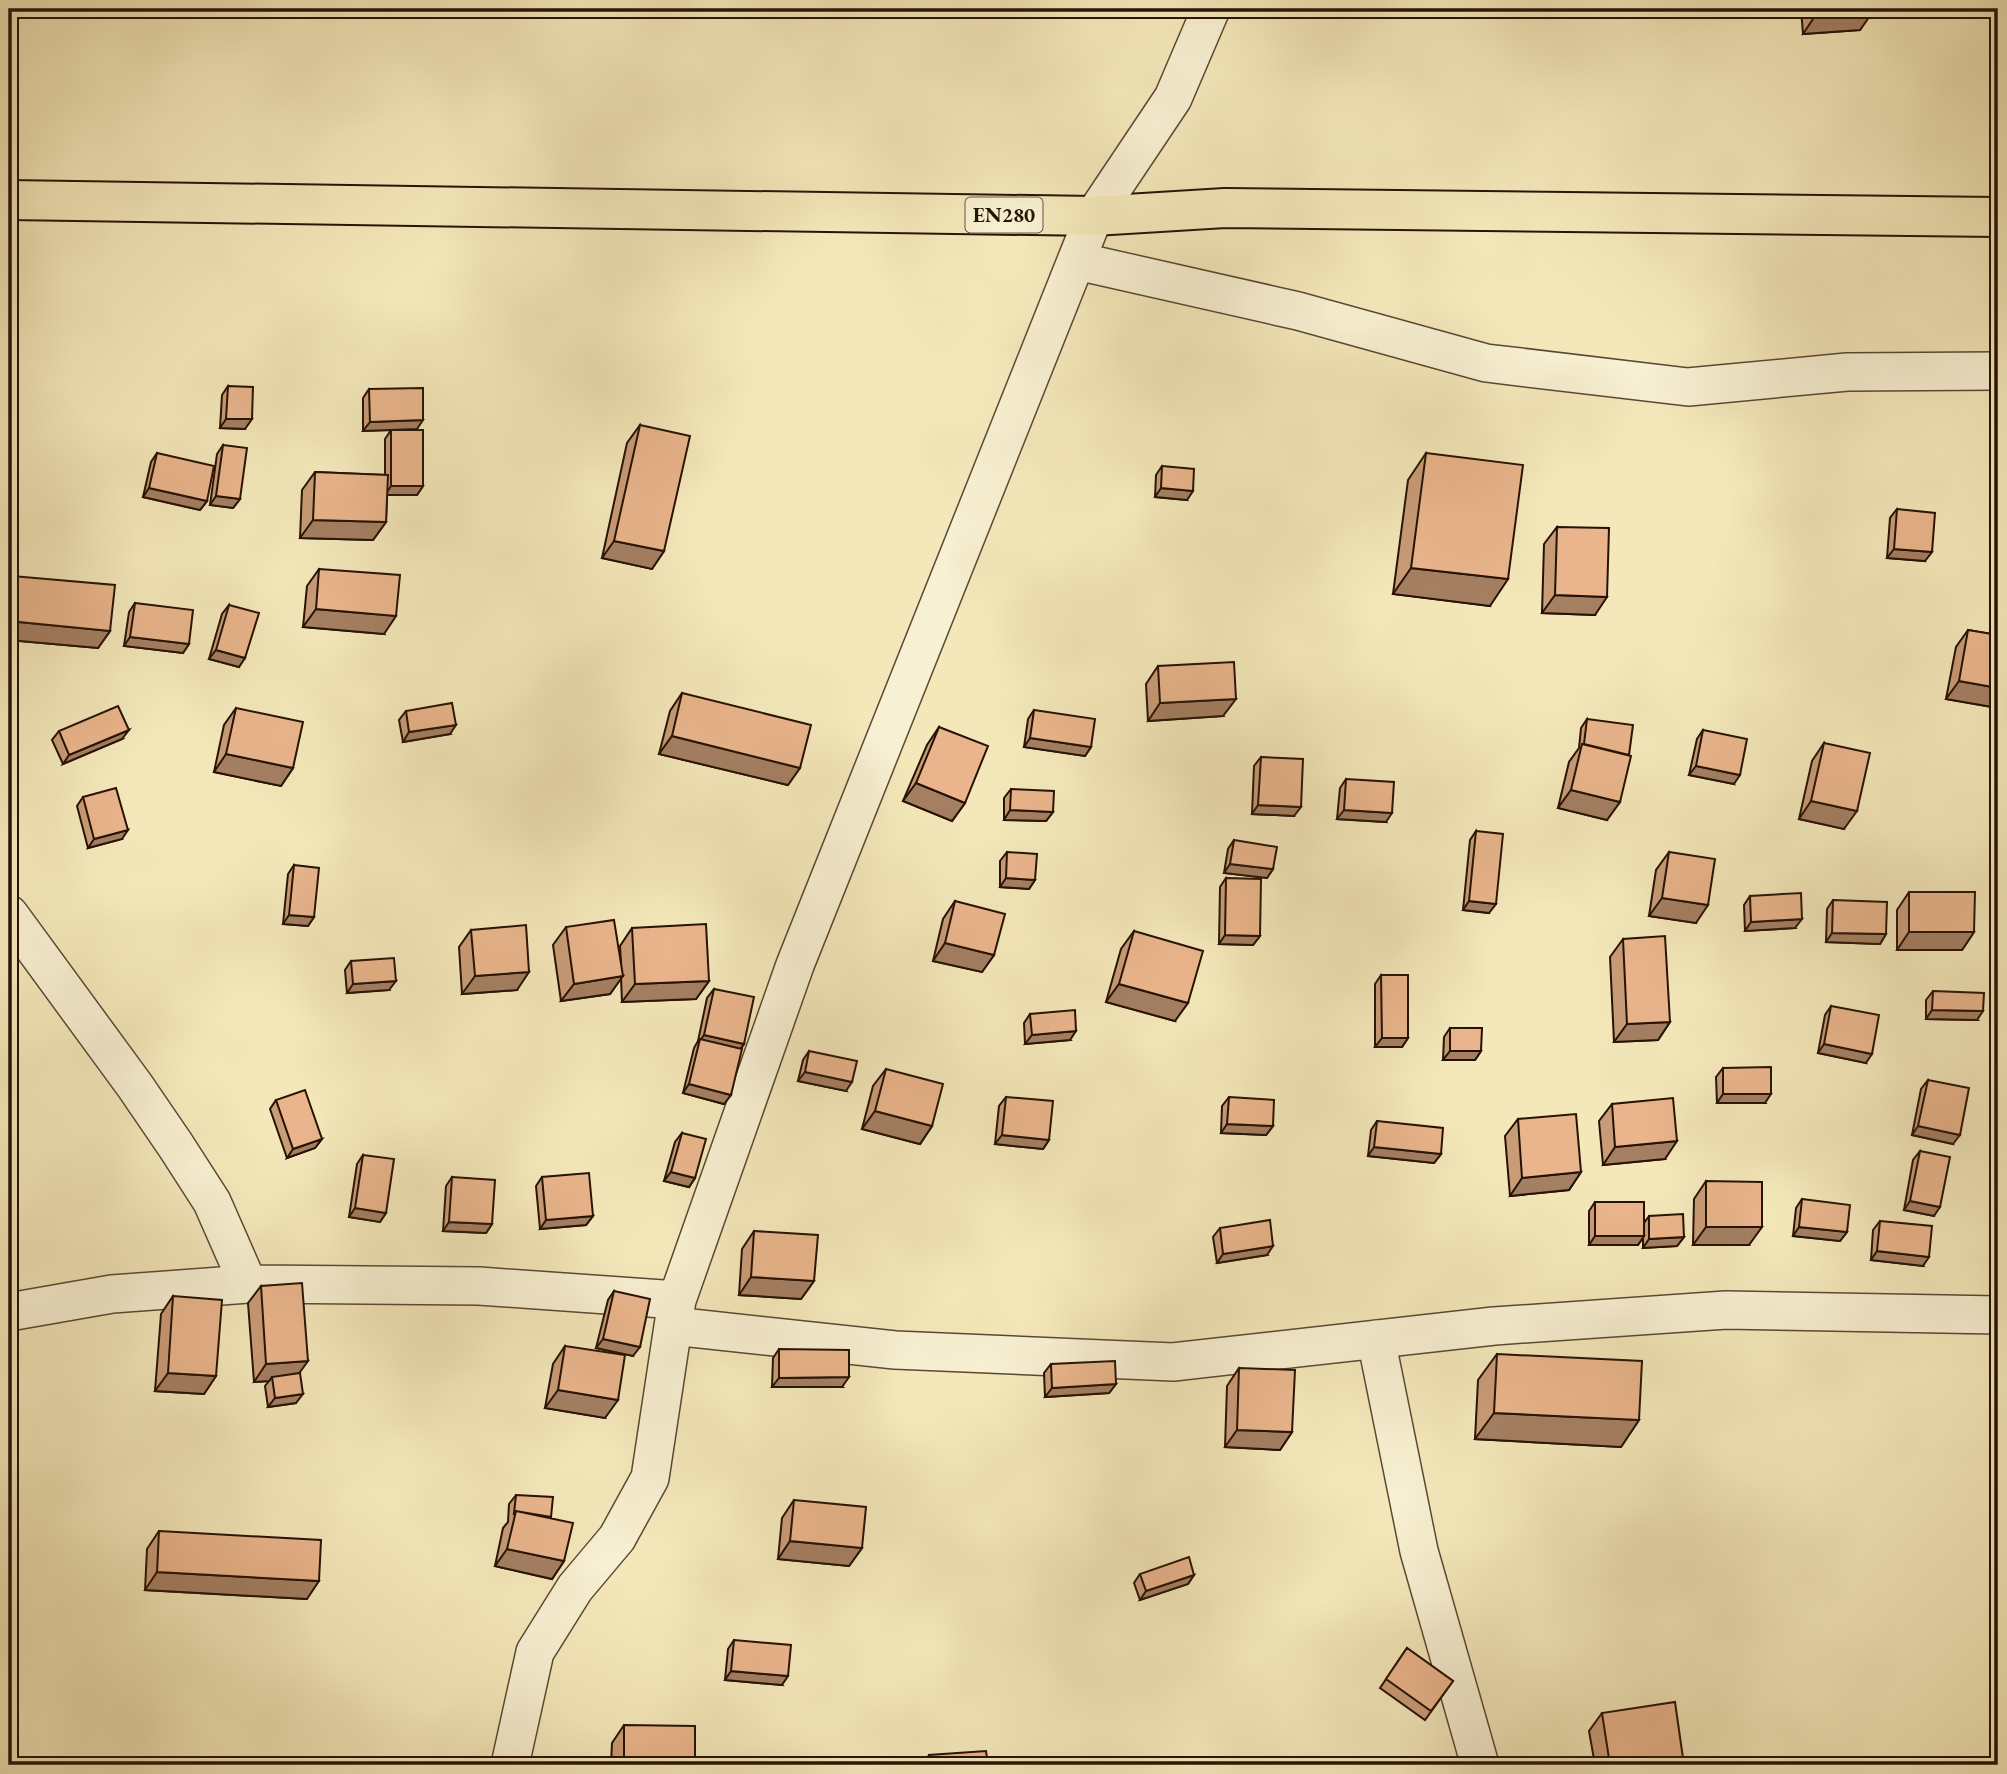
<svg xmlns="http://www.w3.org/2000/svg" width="2007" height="1774" viewBox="0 0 2007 1774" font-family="'EB Garamond',serif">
  <rect width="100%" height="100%" fill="#f4e8ba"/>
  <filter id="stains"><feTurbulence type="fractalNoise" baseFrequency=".00286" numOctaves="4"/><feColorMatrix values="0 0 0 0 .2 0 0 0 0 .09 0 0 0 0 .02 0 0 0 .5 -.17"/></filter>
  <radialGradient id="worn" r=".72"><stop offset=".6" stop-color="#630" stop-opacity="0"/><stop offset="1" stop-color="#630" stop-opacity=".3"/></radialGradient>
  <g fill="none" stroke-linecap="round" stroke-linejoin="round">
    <g stroke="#5a4832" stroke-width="40">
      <path id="minor" d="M1077,261L1298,311L1486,363L1688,387L1847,372L1998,371
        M9,914L135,1086L176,1146L212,1202L248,1284
        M9,1312L112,1294L248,1284L479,1286L677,1300
        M673,1326L895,1350L1173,1362L1494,1326L1726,1310L1998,1315
        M1376,1339L1419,1551L1480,1765
        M510,1765L535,1652L575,1588L617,1538L650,1478L677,1300L795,965L1094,216L1173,98L1211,9"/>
    </g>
    <g stroke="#261204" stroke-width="42">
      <path id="primary" d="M9,200L1094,216L1225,208L1998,217"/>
    </g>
    <use href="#minor" stroke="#f8f0d2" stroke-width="37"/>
    <use href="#primary" stroke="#f4e8ba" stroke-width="38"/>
  </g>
  <path fill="#c99c78" stroke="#261204" stroke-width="2" d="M1801,9H1872L1860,30L1803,34Z
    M228,386L245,429L220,428L222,395Z
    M369,389L417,429L423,486L417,495H387L386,522L373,540L300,538L302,490L315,472L385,475V439L391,430L363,431V398Z
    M640,425L664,551L652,569L602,558L627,443Z
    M223,445L240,499L233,508L210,505L217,454Z
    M157,453L207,501L200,510L143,497L151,462Z
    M1426,453L1490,606L1393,594L1408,480Z
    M1162,466L1187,500L1155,497L1156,475Z
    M1897,509L1925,561L1887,558L1890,518Z
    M1557,527L1595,615L1542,613L1544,544Z
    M319,569L384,634L303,627L307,586Z
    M12,576L110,631L98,648L9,640V580Z
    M135,603L189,644L183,653L124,646L129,612Z
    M229,605L239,667L209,659L222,614Z
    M1968,630L1998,635V708L1946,699L1956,647Z
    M1158,666L1223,716L1148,721L1146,684Z
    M682,693L788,785L659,754L670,711Z
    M236,708L293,768L281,786L214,772L224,725Z
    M1034,710L1091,747L1085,756L1024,747L1028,719Z
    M406,711L450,734L403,742L399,720Z
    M1587,719L1607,820L1558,808L1569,762L1579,748L1581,728Z
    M939,727L965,803L952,821L903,801L927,745Z
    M1703,730L1734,784L1689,775L1697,739Z
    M59,731L122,739L63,764L52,740Z
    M1824,743L1844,829L1799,819L1812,761Z
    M1261,757L1294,816L1252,814L1254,766Z
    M1346,779L1386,822L1337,819L1340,788Z
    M1011,789L1053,812L1046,821L1004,820V798Z
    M83,797L122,839L88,848L77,806Z
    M1476,831L1489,913L1463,910L1470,840Z
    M1234,840L1273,869L1267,878L1224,873L1228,849Z
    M1007,852L1035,880L1029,889L1000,887V861Z
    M1669,852L1696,923L1649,916L1656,870Z
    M294,865L314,917L308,926L283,924L288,874Z
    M1226,878L1260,936L1253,945L1219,944L1220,887Z
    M1909,892L1974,932L1962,950H1897V910Z
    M1750,896L1795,928L1745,931L1744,905Z
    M1833,900L1886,934L1880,944L1826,942L1827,909Z
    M955,901L994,955L982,972L933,961L943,919Z
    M566,927L621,962L620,946L632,928L709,981L696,999L622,1002L621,978L610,994L561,1001L553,945Z
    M471,930L517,990L462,994L459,947Z
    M1134,931L1175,1021L1106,1002L1121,949Z
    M1623,939L1670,1022L1658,1040L1614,1042L1610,957Z
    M351,961L389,990L347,993L345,970Z
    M1381,975L1408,1038L1402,1047H1375V984Z
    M714,989L744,1044L741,1049L724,1104L683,1093L694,1048L698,1041L707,998Z
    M1933,991L1977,1020L1926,1019V1000Z
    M1831,1006L1866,1063L1818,1053L1825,1015Z
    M1030,1014L1070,1040L1025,1044L1024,1023Z
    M1450,1028L1481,1051L1475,1060H1443L1444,1037Z
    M809,1051L846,1091L798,1081L803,1060Z
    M1723,1068L1765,1103H1717L1716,1077Z
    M886,1069L932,1126L920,1144L862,1129L873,1086Z
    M1928,1080L1953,1144L1912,1135L1921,1089Z
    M1006,1097L1049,1140L1043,1149L995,1144L999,1106Z
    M1229,1097L1273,1126L1266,1135L1221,1133L1222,1106Z
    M276,1100L322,1139L315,1148L287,1158L270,1109Z
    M1612,1104L1665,1159L1603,1165L1599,1121Z
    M1518,1119L1581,1172L1569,1190L1510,1196L1505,1136Z
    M1377,1121L1441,1154L1434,1163L1368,1156L1371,1130Z
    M682,1133L695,1178L689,1187L664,1181L675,1142Z
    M1920,1151L1934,1216L1904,1210L1913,1160Z
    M363,1155L386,1213L380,1222L349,1217L357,1164Z
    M452,1177L492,1224L486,1233L443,1231L446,1186Z
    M542,1177L593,1216L586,1225L540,1229L536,1186Z
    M1706,1181L1749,1245H1693L1694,1199Z
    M1802,1199L1847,1232L1840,1241L1793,1236L1796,1208Z
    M1595,1202L1644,1223L1649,1216L1684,1237L1677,1246L1643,1248V1237L1638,1245H1589V1211Z
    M1880,1221L1923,1266L1871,1260L1873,1230Z
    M1220,1228L1267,1255L1217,1263L1213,1237Z
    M754,1231L814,1281L801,1299L739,1295L742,1249Z
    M261,1286L299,1373L296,1403L268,1407L265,1386L269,1381L254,1382L248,1303Z
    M614,1291L633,1356L596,1348L608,1300Z
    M173,1296L216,1376L204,1394L155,1391L161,1314Z
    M565,1346L605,1418L545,1408L553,1364Z
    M779,1349L842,1387H772L773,1358Z
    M1497,1354L1639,1420L1621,1447L1475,1439L1478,1380Z
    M1051,1364L1116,1384L1109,1393L1045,1397L1044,1373Z
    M1239,1368L1292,1432L1280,1450L1225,1447L1227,1386Z
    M516,1495L551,1517L564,1561L552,1579L495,1566L503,1528L508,1522L509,1504Z
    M794,1500L862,1548L849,1566L778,1559L782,1518Z
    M159,1531L307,1599L145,1590L147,1549Z
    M1140,1574L1194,1575L1188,1584L1140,1600L1134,1583Z
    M734,1640L782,1685L725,1680L728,1649Z
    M1407,1648L1453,1681L1425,1720L1380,1688Z
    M1602,1713L1684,1765H1595L1589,1731Z
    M624,1725L695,1765H611L612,1743Z
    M929,1755L988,1765H923Z"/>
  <path fill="#a47f62" stroke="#261204" stroke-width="2" d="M1872,13L1860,30L1803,34L1815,16Z
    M226,419H252L245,429L220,428Z
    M423,420L417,429L363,431L370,422Z
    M391,486H423L417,495H385Z
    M149,488L207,501L200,510L143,497Z
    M1161,488L1193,491L1187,500L1155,497Z
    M216,496L240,499L233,508L210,505Z
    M313,520L386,522L373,540L300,538Z
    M614,541L664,551L652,569L602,558Z
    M1894,549L1932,552L1925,561L1887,558Z
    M1411,568L1508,579L1490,606L1393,594Z
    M1555,595L1607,597L1595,615L1542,613Z
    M316,609L396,616L384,634L303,627Z
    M9,621L110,631L98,648L9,640Z
    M130,637L189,644L183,653L124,646Z
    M216,650L245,658L239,667L209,659Z
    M1959,681L1998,688V708L1946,699Z
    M1236,699L1223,716L1148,721L1160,703Z
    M456,725L450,734L403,742L409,732Z
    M129,730L122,739L63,764L69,755Z
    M672,736L800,768L788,785L659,754Z
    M1030,738L1091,747L1085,756L1024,747Z
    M226,754L293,768L281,786L214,772Z
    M1696,766L1740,775L1734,784L1689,775Z
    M916,783L965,803L952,821L903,801Z
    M1571,790L1620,802L1607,820L1558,808Z
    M1811,801L1857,811L1844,829L1799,819Z
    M1258,805L1301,807L1294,816L1252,814Z
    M1010,810L1053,812L1046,821L1004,820Z
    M1344,810L1392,813L1386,822L1337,819Z
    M128,830L122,839L88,848L94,839Z
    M1230,864L1273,869L1267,878L1224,873Z
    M1006,878L1035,880L1029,889L1000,887Z
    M1662,898L1708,905L1696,923L1649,916Z
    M1469,901L1496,904L1489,913L1463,910Z
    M289,915L314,917L308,926L283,924Z
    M1802,919L1795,928L1745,931L1751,922Z
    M1909,932H1974L1962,950H1897Z
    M1832,933L1886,934L1880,944L1826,942Z
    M1225,935L1260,936L1253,945L1219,944Z
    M945,943L994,955L982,972L933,961Z
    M529,972L517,990L462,994L475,976Z
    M623,976L610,994L561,1001L574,984Z
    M396,981L389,990L347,993L353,984Z
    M709,981L696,999L622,1002L635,984Z
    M1119,984L1188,1003L1175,1021L1106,1002Z
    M1932,1010L1983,1011L1977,1020L1926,1019Z
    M1670,1022L1658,1040L1614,1042L1627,1024Z
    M1076,1031L1070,1040L1025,1044L1032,1035Z
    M704,1035L744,1044L737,1053L699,1042Z
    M1382,1038H1408L1402,1047H1375Z
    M1824,1044L1872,1054L1866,1063L1818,1053Z
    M1450,1051H1481L1475,1060H1443Z
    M805,1072L852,1082L846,1091L798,1081Z
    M689,1084L731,1095L724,1104L683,1093Z
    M1723,1094H1771L1765,1103H1717Z
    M875,1111L932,1126L920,1144L862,1129Z
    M1227,1124L1273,1126L1266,1135L1221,1133Z
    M1918,1126L1960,1135L1953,1144L1912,1135Z
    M1002,1135L1049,1140L1043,1149L995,1144Z
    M322,1139L315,1148L287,1158L293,1149Z
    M1677,1141L1665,1159L1603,1165L1615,1147Z
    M1374,1147L1441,1154L1434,1163L1368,1156Z
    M671,1172L695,1178L689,1187L664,1181Z
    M1581,1172L1569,1190L1510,1196L1522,1178Z
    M1910,1201L1940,1207L1934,1216L1904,1210Z
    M355,1208L386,1213L380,1222L349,1217Z
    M593,1216L586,1225L540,1229L546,1220Z
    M449,1222L492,1224L486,1233L443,1231Z
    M1706,1227H1762L1749,1245H1693Z
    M1799,1227L1847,1232L1840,1241L1793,1236Z
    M1595,1236H1644L1638,1245H1589Z
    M1684,1237L1677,1246L1643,1248L1649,1239Z
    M1273,1246L1267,1255L1217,1263L1223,1254Z
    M1877,1251L1929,1257L1923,1266L1871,1260Z
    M751,1277L814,1281L801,1299L739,1295Z
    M603,1339L640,1347L633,1356L596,1348Z
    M308,1361L295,1379L272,1377L269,1381L254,1382L266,1364Z
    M168,1373L216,1376L204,1394L155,1391Z
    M849,1377L842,1387H772L779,1378Z
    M1116,1384L1109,1393L1045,1397L1052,1388Z
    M558,1390L618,1400L605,1418L545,1408Z
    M303,1394L296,1403L268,1407L275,1398Z
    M1494,1413L1639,1420L1621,1447L1475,1439Z
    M1237,1430L1292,1432L1280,1450L1225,1447Z
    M790,1541L862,1548L849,1566L778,1559Z
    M507,1549L564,1561L552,1579L495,1566Z
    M157,1572L319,1581L307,1599L145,1590Z
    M1194,1575L1188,1584L1140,1600L1146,1591Z
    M731,1671L788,1676L782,1685L725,1680Z"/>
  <path fill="#eab58c" stroke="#261204" stroke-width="2" d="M1815,9H1872V13L1815,16Z
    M228,386L253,387L252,419H226Z
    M423,388V420L370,422L369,389Z
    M640,425L690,436L664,551L614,541Z
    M391,430H423V486H391Z
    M223,445L247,448L240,499L216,496Z
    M157,453L214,466L207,501L149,488Z
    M1426,453L1523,465L1508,579L1411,568Z
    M1162,466L1194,469L1193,491L1161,488Z
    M315,472L388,475L386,522L313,520Z
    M1897,509L1935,513L1932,552L1894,549Z
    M1557,527L1609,528L1607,597L1555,595Z
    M319,569L400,575L396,616L316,609Z
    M12,576L115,585L110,631L9,621V608Z
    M135,603L193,610L189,644L130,637Z
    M229,605L259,613L245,658L216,650Z
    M1968,630L1998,635V688L1959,681Z
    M1234,662L1236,699L1160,703L1158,666Z
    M682,693L811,725L800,768L672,736Z
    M452,703L456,725L409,732L406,711Z
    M118,706L129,730L69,755L59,731Z
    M236,708L303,722L293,768L226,754Z
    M1034,710L1095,719L1091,747L1030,738Z
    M1587,719L1633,725L1629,755L1584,744Z
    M939,727L988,746L965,803L916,783Z
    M1703,730L1747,739L1740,775L1696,766Z
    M1824,743L1870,753L1857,811L1811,801Z
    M1582,744L1631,756L1620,802L1571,790Z
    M1261,757L1303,759L1301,807L1258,805Z
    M1346,779L1394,782L1392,813L1344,810Z
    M116,788L128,830L94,839L83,797Z
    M1011,789L1054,791L1053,812L1010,810Z
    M1476,831L1503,834L1496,904L1469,901Z
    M1234,840L1277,847L1273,869L1230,864Z
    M1007,852L1037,854L1035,880L1006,878Z
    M1669,852L1715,859L1708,905L1662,898Z
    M294,865L319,868L314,917L289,915Z
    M1226,878L1261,879L1260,936L1225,935Z
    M1909,892H1975L1974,932H1909Z
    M1801,893L1802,919L1751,922L1750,896Z
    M1833,900L1887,902L1886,934L1832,933Z
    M955,901L1005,914L994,955L945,943Z
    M614,920L623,976L574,984L566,927Z
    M706,924L709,981L635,984L632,928Z
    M526,925L529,972L475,976L471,930Z
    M1134,931L1203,951L1188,1003L1119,984Z
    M1665,936L1670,1022L1627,1024L1623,939Z
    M394,958L396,981L353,984L351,961Z
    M1381,975H1408V1038H1382Z
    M714,989L754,997L744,1044L704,1035Z
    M1933,991L1984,993L1983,1011L1932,1010Z
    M1831,1006L1879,1015L1872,1054L1824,1044Z
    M1075,1010L1076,1031L1032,1035L1030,1014Z
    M1450,1028H1482L1481,1051H1450Z
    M700,1039L742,1049L731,1095L689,1084Z
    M809,1051L857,1061L852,1082L805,1072Z
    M1771,1067V1094H1723V1068Z
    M886,1069L943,1084L932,1126L875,1111Z
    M1928,1080L1969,1088L1960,1135L1918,1126Z
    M305,1090L322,1139L293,1149L276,1100Z
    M1006,1097L1053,1101L1049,1140L1002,1135Z
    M1229,1097L1274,1100L1273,1126L1227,1124Z
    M1673,1098L1677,1141L1615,1147L1612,1104Z
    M1576,1114L1581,1172L1522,1178L1518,1119Z
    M1377,1121L1443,1128L1441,1154L1374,1147Z
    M682,1133L706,1139L695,1178L671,1172Z
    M1920,1151L1950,1157L1940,1207L1910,1201Z
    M363,1155L394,1159L386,1213L355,1208Z
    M589,1173L593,1216L546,1220L542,1177Z
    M452,1177L495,1180L492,1224L449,1222Z
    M1706,1181L1762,1182V1227H1706Z
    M1802,1199L1850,1205L1847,1232L1799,1227Z
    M1595,1202H1644V1236H1595Z
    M1683,1214L1684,1237L1649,1239V1216Z
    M1270,1220L1273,1246L1223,1254L1220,1228Z
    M1880,1221L1932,1226L1929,1257L1877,1251Z
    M754,1231L818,1235L814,1281L751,1277Z
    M302,1283L308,1361L266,1364L261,1286Z
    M614,1291L650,1299L640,1347L603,1339Z
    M173,1296L222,1300L216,1376L168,1373Z
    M565,1346L625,1355L618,1400L558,1390Z
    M779,1349L849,1350V1377L779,1378Z
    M1497,1354L1642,1361L1639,1420L1494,1413Z
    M1115,1361L1116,1384L1052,1388L1051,1364Z
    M1239,1368L1295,1370L1292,1432L1237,1430Z
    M300,1373L303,1394L275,1398L272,1377Z
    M516,1495L553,1497L551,1517L516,1511L514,1513Z
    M794,1500L866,1507L862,1548L790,1541Z
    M516,1511L573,1523L564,1561L507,1549Z
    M159,1531L321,1540L319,1581L157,1572Z
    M1189,1557L1194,1575L1146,1591L1140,1574Z
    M734,1640L791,1645L788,1676L731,1671Z
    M1407,1648L1453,1681L1431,1711L1386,1679Z
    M1675,1702L1684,1765H1610L1602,1713Z
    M624,1725L695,1726V1765H624Z
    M986,1751L988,1765H930L929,1755Z"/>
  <g text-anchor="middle" stroke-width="5" stroke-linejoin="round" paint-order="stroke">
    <rect fill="#f8f0d2" stroke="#655542" stroke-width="2" x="965.5" y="197.5" width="77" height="35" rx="5"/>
    <g font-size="21" font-weight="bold" fill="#261204">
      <text x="1004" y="222">EN280</text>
    </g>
  </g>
  <rect width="2007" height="1774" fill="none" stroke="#f4e8ba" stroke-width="35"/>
  <rect x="10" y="10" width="1986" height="1753" fill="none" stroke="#261204" stroke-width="3.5"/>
  <rect x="18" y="18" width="1972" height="1739" fill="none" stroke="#261204" stroke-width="2"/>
  <rect width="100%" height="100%" filter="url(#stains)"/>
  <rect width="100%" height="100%" fill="url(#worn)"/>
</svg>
